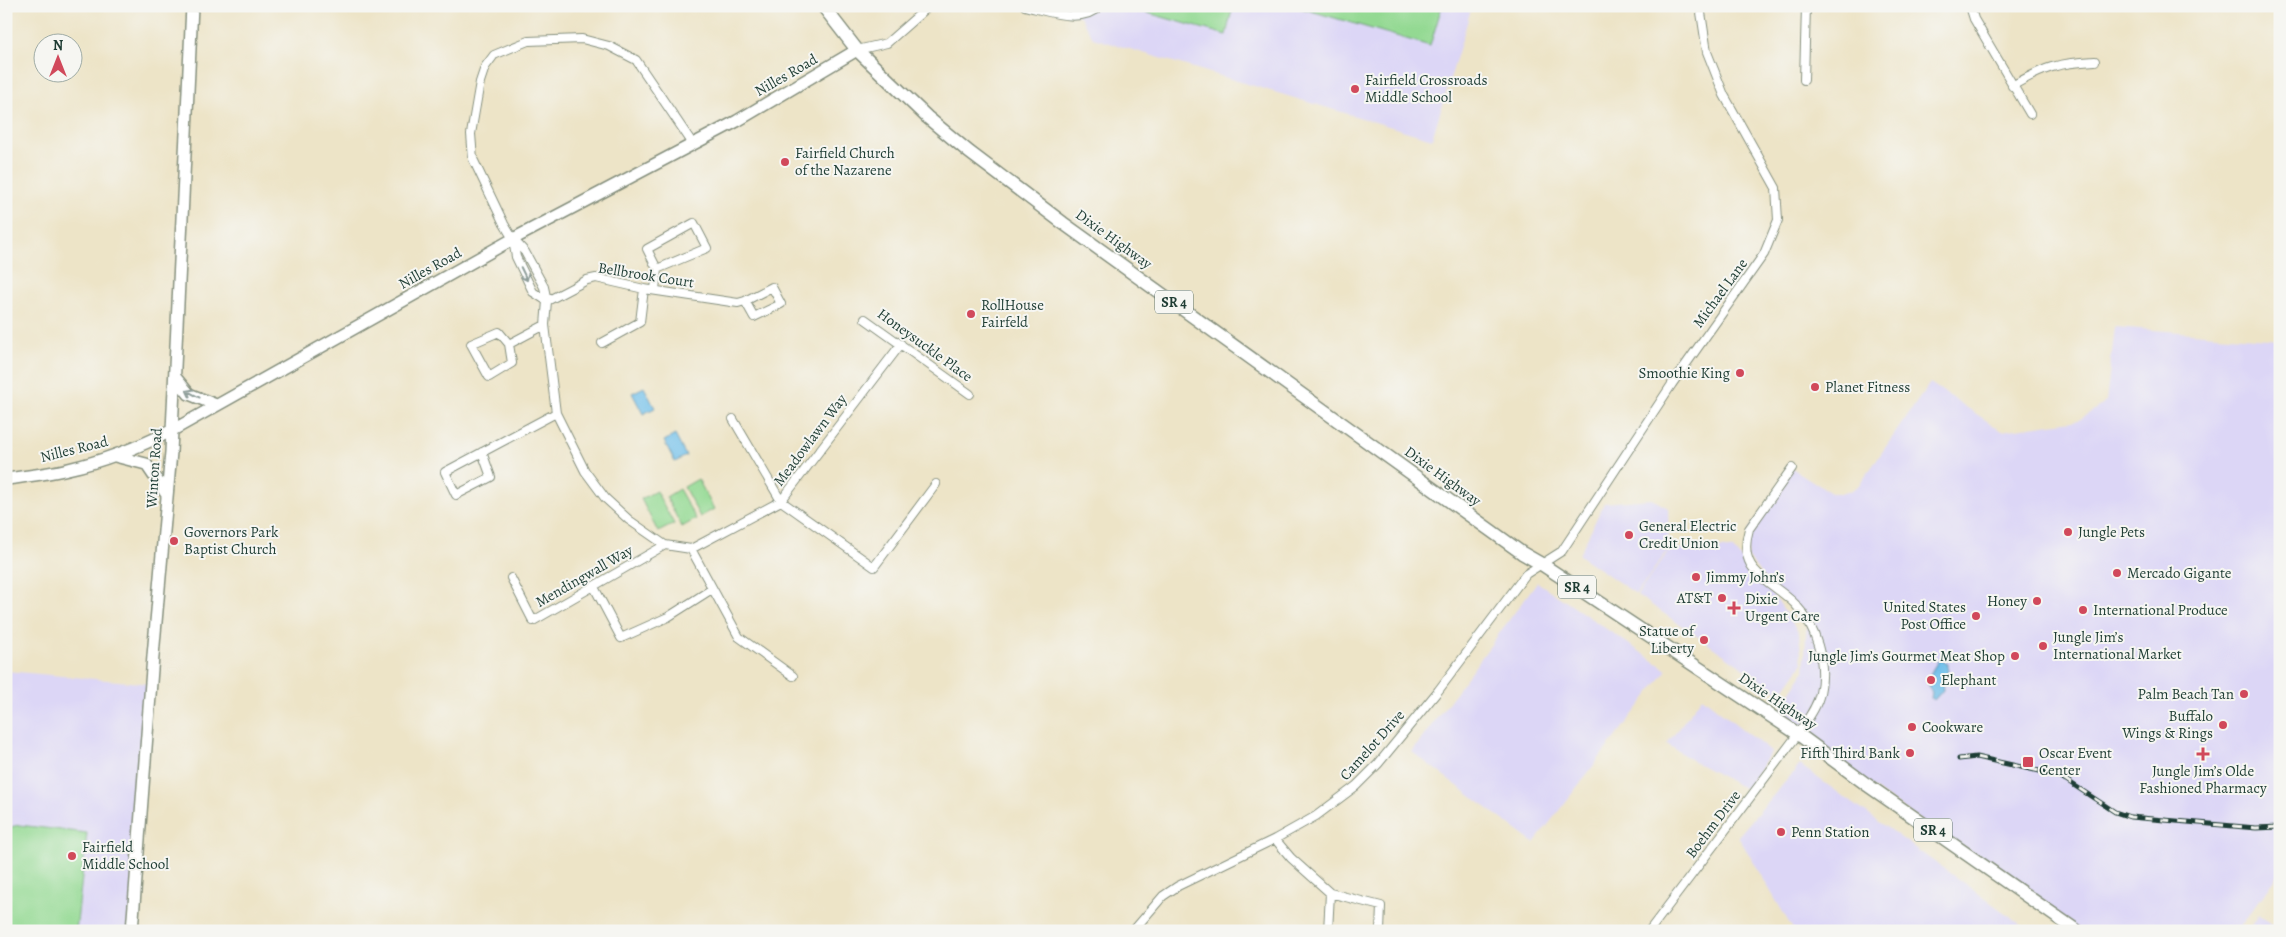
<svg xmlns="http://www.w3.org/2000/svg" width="2286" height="937" viewBox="0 0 2286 937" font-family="Alegreya,serif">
  <rect width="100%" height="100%" fill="#f6f6f2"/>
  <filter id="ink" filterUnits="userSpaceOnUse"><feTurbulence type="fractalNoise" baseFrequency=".02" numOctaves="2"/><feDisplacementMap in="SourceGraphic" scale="10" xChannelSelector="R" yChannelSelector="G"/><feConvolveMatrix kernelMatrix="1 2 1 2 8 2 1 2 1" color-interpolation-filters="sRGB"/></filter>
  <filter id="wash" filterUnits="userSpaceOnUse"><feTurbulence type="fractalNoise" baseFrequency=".0096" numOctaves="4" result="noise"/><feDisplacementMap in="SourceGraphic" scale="20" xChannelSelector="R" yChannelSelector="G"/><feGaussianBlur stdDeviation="1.12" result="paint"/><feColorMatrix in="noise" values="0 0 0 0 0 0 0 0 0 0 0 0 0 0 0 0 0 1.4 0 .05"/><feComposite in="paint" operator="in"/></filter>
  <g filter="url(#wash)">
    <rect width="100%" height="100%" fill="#ede4c7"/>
    <path fill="#dcd6f6" d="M1025,6H1472L1432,139L1093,38L1080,16Z
      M2115,327L2280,340V872L2237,931H2077L1774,718L1804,672L1807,620L1771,587L1748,557L1749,529L1792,468L1831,493H1842L1852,490L1860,484L1930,383L2002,431L2079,420L2106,402Z
      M1652,499L1668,508L1669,549L1636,594L1579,555L1604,503Z
      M1715,547L1733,549L1780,604L1799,633L1802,664L1781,694L1637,595L1670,549Z
      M1537,582L1667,670L1534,843L1412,752Z
      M6,671L151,684L132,931H6Z
      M1702,697L1771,752L1746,789L1693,761L1667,744Z
      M1800,765L2030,931H1794L1738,836Z
      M2259,915L2280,930V931H2248Z"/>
    <path fill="#93d992" stroke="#598b63" d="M1138,6H1233L1226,35L1137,10Z
      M1294,6H1442L1430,46Z
      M698,479L714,509L700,517L684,487Z
      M679,489L696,519L682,527L666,497Z
      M656,491L674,524L658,532L641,499Z
      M19,825L87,833L76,931H6V828Z"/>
    <path fill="#6fbfea" stroke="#477e8f" d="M644,387L655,408L643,414L632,393Z
      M675,435L686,456L675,462L664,441Z
      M1939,659L1948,664L1947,682L1942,683L1943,690L1934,700L1931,698L1932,693C1923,680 1932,672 1939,659Z"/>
  </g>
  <g filter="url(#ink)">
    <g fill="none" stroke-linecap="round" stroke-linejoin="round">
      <g stroke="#86907e" stroke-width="10">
        <path id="street" d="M1025,6C1047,11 1081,25 1100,6
          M1970,6L1974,19L2030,114
          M857,50L887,43L929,6
          M1804,80L1806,6
          M2012,86C2045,67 2057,63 2095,61
          M6,96H7
          M693,144L636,60L609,46L582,39L528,41L494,55L485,67L480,82L471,134L473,159L504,224L513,239L525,252L544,287L547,301L545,325L556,413L585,471L605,498L629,520L665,545L691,549L781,501L874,567L936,484
          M513,240L516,257L533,292L547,301
          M655,290L657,269L647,249L694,223L707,248L657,269
          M547,301L587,280L596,278L644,289L738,303L745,301L754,317L781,304L772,287L745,301
          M865,319L970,394
          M602,343L640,322L644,289
          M509,344L512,363L489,377L471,344L499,332L509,344L545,325
          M733,419L781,501L901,344
          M482,452L491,477L456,495L445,472L556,413
          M691,549L739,637L793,676
          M511,578L533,621L665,545
          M594,587L621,638L668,617L712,589
          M1275,839L1291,858L1330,893
          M1133,931L1163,896L1178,886L1275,839L1316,816L1356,786L1378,764L1438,691L1526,574L1562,551L1672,384L1764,254L1778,220L1776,188L1724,95L1707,52L1700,6
          M1328,931L1330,893L1381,906L1380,931
          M1649,931L1798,734C1806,721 1817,708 1820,693C1827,663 1816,626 1795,604C1770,579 1736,573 1749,529L1792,468"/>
      </g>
      <g stroke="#86907e" stroke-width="14">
        <path id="secondary" d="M175,377L189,394L216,405
          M115,456L146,464L167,495
          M6,479C27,476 48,474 68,469C104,461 139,447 173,430L513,239L737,121L857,50
          M132,931L153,656L171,452L192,6"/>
      </g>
      <g stroke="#86907e" stroke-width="15">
        <path id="primary" d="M823,6L857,50L927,117L969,152L1063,223L1522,553L1543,565L1798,734L1866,784L2077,931"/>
      </g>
      <use href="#street" stroke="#fff" stroke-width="8"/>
      <use href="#secondary" stroke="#fff" stroke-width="11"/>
      <use href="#primary" stroke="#fff" stroke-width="12"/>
      <g stroke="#1f3d34" stroke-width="5">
        <path id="rail" d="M1959,759L1976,757L2053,774L2066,780L2115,812L2130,817L2256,828L2280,827"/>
      </g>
      <use href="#rail" stroke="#f6f6f2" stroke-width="3" stroke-dasharray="9" stroke-linecap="butt"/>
    </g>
    <defs><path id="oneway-shaft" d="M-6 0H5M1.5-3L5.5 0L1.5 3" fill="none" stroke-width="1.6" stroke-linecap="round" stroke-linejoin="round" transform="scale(1.25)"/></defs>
    <g stroke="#8f9e9a">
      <use href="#oneway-shaft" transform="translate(524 274) rotate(64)"/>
      <use href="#oneway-shaft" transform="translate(193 394) rotate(-152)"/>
    </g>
  </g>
  <g fill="#d1495b" stroke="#f6f6f2" stroke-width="2">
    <circle cx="1355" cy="89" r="5"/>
    <circle cx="785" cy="162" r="5"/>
    <circle cx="971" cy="314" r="5"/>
    <circle cx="1740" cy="373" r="5"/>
    <circle cx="1815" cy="387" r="5"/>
    <circle cx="2068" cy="532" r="5"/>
    <circle cx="1629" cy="535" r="5"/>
    <circle cx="174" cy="541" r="5"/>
    <circle cx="2117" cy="573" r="5"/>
    <circle cx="1696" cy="577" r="5"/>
    <circle cx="1722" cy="598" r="5"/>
    <circle cx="2037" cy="601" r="5"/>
    <path d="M1731.5 600.5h5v5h5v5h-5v5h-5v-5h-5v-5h5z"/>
    <circle cx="2083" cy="610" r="5"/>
    <circle cx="1976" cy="616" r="5"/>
    <circle cx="1704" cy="640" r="5"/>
    <circle cx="2043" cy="646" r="5"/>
    <circle cx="2015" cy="656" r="5"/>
    <circle cx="1931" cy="680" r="5"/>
    <circle cx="2244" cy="694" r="5"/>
    <circle cx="2223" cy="725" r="5"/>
    <circle cx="1912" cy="727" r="5"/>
    <circle cx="1910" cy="753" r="5"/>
    <path d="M2200.5 746.5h5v5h5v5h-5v5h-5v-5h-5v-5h5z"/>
    <rect x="2022" y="756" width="12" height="12" rx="2.5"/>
    <circle cx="1781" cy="832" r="5"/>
    <circle cx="72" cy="856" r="5"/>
  </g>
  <g text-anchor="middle" stroke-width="4" stroke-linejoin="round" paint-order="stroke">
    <g fill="#f6f6f2" stroke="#60746d" stroke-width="1">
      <rect x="1155" y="290.5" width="38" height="23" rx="4"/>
      <rect x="1558" y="575.5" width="38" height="23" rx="4"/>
      <rect x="1914" y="818.5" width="38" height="23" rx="4"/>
    </g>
    <g font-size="14" font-weight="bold" fill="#1f3d34">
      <text x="1174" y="307">SR 4</text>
      <text x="1577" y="592">SR 4</text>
      <text x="1933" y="835">SR 4</text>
    </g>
    <g font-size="15" fill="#1f3d34" stroke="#f6f6f2">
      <text transform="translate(786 75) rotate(-30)" y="5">Nilles Road</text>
      <text transform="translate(1114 239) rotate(36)" y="5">Dixie Highway</text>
      <text transform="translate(430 268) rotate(-29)" y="5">Nilles Road</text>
      <text transform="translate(646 275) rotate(9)" y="5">Bellbrook Court</text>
      <text transform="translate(1720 293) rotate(-54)" y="5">Michael Lane</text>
      <text transform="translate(925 345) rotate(36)" y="5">Honeysuckle Place</text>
      <text transform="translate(810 440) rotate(-53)" y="5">Meadowlawn Way</text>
      <text transform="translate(74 449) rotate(-14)" y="5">Nilles Road</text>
      <text transform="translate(154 468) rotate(-86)" y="5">Winton Road</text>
      <text transform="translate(1443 476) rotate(36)" y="5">Dixie Highway</text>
      <text transform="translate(584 576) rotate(-30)" y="5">Mendingwall Way</text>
      <text transform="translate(1778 701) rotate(34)" y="5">Dixie Highway</text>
      <text transform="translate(1372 745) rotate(-48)" y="5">Camelot Drive</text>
      <text transform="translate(1713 824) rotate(-53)" y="5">Boehm Drive</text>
    </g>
    <g font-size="15" fill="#1f3d34" stroke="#f6f6f2" text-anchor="start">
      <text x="1365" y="85">Fairfield Crossroads<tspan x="1365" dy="17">Middle School</tspan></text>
      <text x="795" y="158">Fairfield Church<tspan x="795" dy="17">of the Nazarene</tspan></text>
      <text x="981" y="310">RollHouse<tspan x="981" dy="17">Fairfeld</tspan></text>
      <text x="1730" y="378" text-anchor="end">Smoothie King</text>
      <text x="1825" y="392">Planet Fitness</text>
      <text x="1639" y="531">General Electric<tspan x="1639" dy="17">Credit Union</tspan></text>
      <text x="184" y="537">Governors Park<tspan x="184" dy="17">Baptist Church</tspan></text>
      <text x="2078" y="537">Jungle Pets</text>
      <text x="2127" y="578">Mercado Gigante</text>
      <text x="1706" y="582">Jimmy John’s</text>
      <text x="1712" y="603" text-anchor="end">AT&amp;T</text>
      <text x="1745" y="604">Dixie<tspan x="1745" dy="17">Urgent Care</tspan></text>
      <text x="2027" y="606" text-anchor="end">Honey</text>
      <text x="1966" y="612" text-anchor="end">United States<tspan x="1966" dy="17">Post Office</tspan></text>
      <text x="2093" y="615">International Produce</text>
      <text x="1694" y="636" text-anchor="end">Statue of<tspan x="1694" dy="17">Liberty</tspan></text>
      <text x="2053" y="642">Jungle Jim’s<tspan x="2053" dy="17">International Market</tspan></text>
      <text x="2005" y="661" text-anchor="end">Jungle Jim’s Gourmet Meat Shop</text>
      <text x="1941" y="685">Elephant</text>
      <text x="2234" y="699" text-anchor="end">Palm Beach Tan</text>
      <text x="2213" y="721" text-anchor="end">Buffalo<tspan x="2213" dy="17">Wings &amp; Rings</tspan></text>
      <text x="1922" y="732">Cookware</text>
      <text x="1900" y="758" text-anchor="end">Fifth Third Bank</text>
      <text x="2039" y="758">Oscar Event<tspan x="2039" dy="17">Center</tspan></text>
      <text x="2203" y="776" text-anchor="middle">Jungle Jim’s Olde<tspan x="2203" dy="17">Fashioned Pharmacy</tspan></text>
      <text x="1791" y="837">Penn Station</text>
      <text x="82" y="852">Fairfield<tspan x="82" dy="17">Middle School</tspan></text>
    </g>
  </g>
  <rect width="2286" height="937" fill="none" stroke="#f6f6f2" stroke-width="25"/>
  <g transform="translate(58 58)"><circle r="24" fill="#f6f6f2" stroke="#a0aca6"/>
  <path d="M0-4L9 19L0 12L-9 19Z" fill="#d1495b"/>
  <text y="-8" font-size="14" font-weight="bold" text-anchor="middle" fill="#1f3d34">N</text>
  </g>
</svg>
